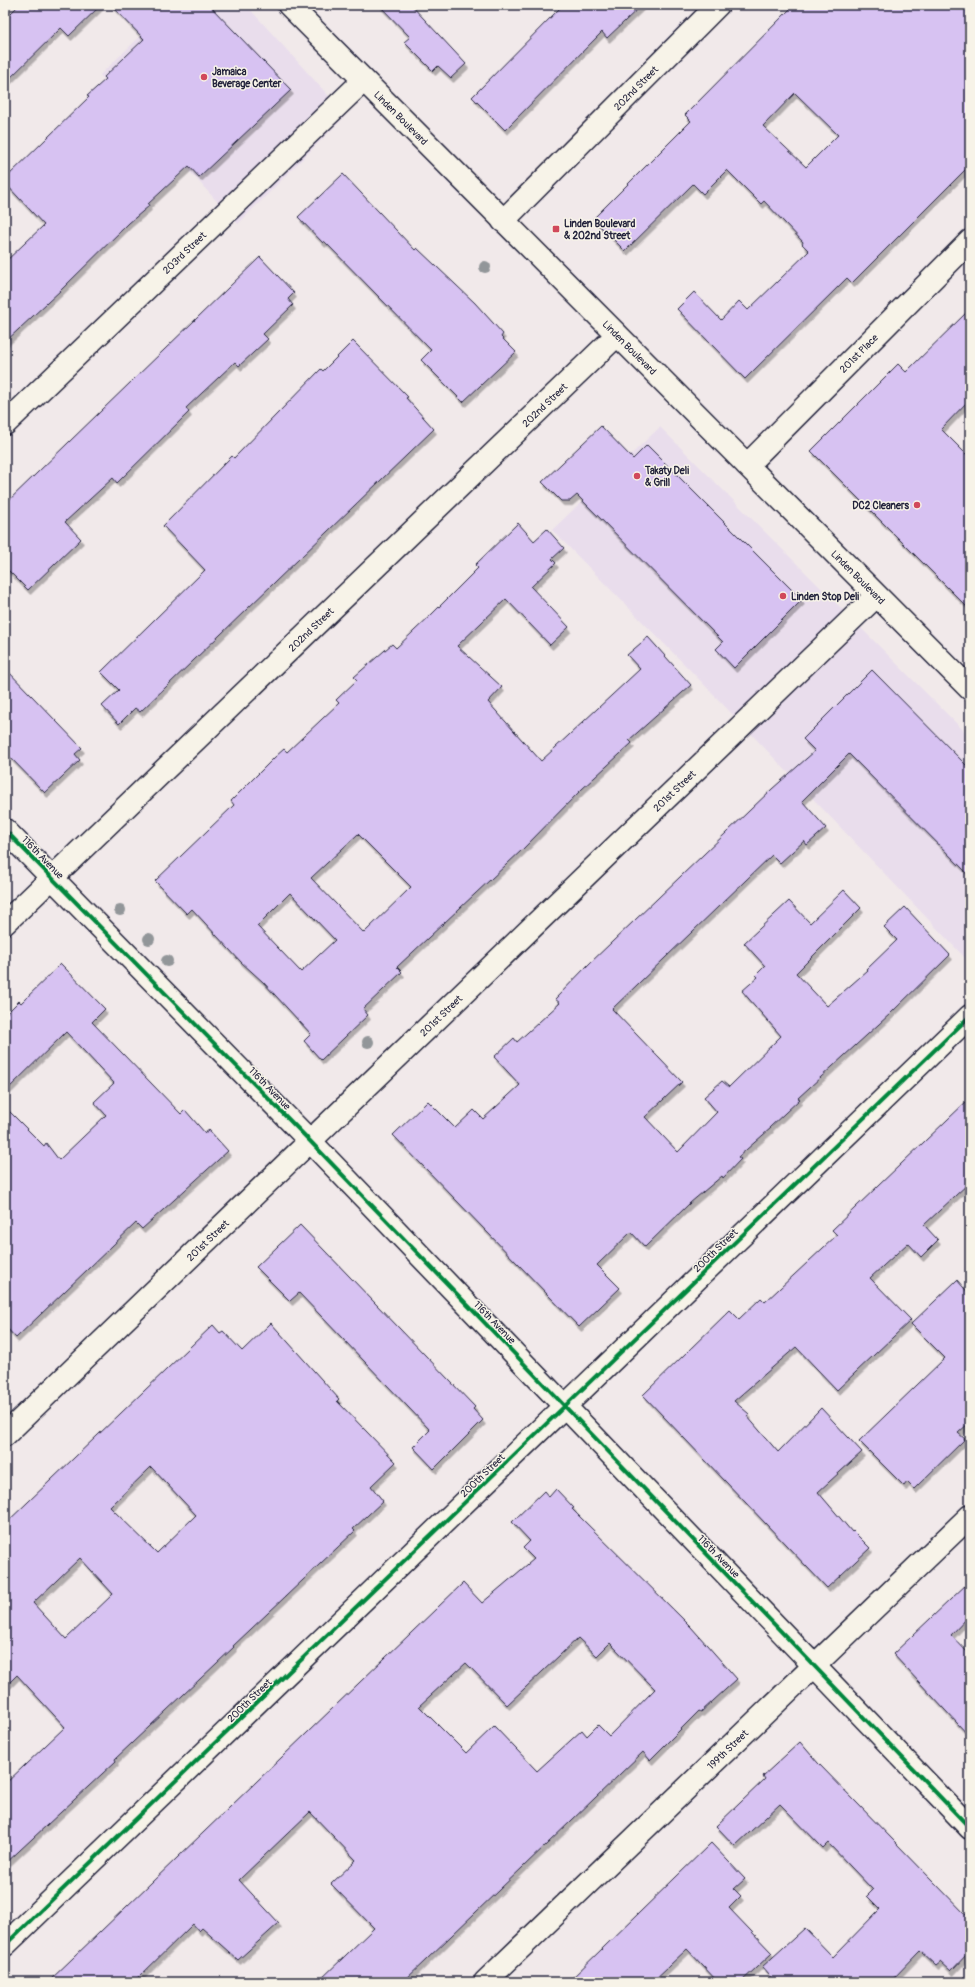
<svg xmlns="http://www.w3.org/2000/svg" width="975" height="1987" viewBox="0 0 975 1987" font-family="Pangolin,sans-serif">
  <defs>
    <filter id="shadow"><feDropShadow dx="2.5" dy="4.5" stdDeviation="0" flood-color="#0004"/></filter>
  </defs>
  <rect width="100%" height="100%" fill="#f1e9ea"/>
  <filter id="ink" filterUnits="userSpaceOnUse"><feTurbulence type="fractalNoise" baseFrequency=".025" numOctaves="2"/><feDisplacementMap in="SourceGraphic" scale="8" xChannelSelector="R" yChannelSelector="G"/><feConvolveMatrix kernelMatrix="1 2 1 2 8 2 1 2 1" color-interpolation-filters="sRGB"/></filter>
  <g filter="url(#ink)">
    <path fill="#e9ddec" d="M173,5H246L346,115L238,224L100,75Z
      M660,427L970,737V963L692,672L552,530Z"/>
    <path fill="#d7c2f2" stroke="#22223b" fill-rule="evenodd" filter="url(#shadow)" d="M19,5H101L69,36L61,28L5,83V19Z
      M111,5H209L291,90L199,177L189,166L148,204L149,206L129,223L61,290L5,342V262L44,225L5,183V179L89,97L87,96L106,79L104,77L144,39Z
      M379,5H411L466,64L451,78L438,66L433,71L404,42L410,37Z
      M563,5H642L607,38L602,32L505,130L472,97Z
      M794,5H970V165L852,283L847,278L745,379L677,309L694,292L721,320L739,301L748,310L809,251L802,244L803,242L764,201L761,204L727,170L703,194L693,184L625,251L593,219L691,121L685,115ZM795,93L838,135L806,167L763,126Z
      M343,174L415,250L417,248L475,303L503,334L501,337L516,352L463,402L421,360L431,350L324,241L323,243L298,217Z
      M260,257L294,293L288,299L293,305L263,334L268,339L239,366L235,362L186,408L189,412L117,483L113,478L65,522L81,539L28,590L5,567V504Z
      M970,309V399L941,429L970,458V610L811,451L898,364L906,372Z
      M353,341L408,397L406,398L434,429L140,712L135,708L119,724L102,706L119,690L101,672L205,570L163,526L232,456L234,458L321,369L323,371Z
      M601,426L633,459L647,445L802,600L734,668L716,649L723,642L577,495L570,501H561L542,482Z
      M518,523L534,541L547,529L564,548L552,559L556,563L531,587L569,627L550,645L506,599L457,646L502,687L488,702L541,761L640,669L627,655L648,637L691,685L629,740L632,743L582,789L522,850L397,967L402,972L363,1009L368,1015L321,1060L304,1041L311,1034L263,982L241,962L192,909L187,914L155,881L234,805L231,801L275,757L284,749L287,752L339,703L336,700L357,680L354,677L392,644L396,648L432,614L478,568L475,565ZM358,834L411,887L364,933L311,878ZM290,893L335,940L301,972L257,926Z
      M5,668L82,748L75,754L80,760L45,793L5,752Z
      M872,670L970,769V876L849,754L802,801L826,828L807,845L804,841L780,863L772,855L612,1009L682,1082L645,1117L678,1152L717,1112L704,1097L722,1081L729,1087L781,1036L742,991L758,977L756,975L765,966L744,943L789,901L810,923L844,890L861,908L796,973L827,1006L868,970L867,969L897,940L884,927L905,907L950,955L890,1014L798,1098L800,1099L770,1127L771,1128L738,1157L741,1159L723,1178L722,1176L690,1203L645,1247L631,1232L597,1265L620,1288L579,1327L393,1135L428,1101L455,1128L474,1110L483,1119L520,1085L494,1057L514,1038L517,1042L560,1003L555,999L589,964L772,789L815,751L803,739Z
      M61,964L105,1009L92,1022L181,1114L185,1110L205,1133L209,1130L228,1151L142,1229L136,1223L16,1338L5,1326V1107L44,1146L46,1143L59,1160L106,1115L94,1102L114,1083L66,1032L5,1092V1015L19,1001L21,1003Z
      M970,1098V1182L924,1225L938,1240L921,1257L908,1243L870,1278L911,1320L837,1390L796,1347L734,1401L749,1414L747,1416L778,1452L821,1408L862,1452L818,1492L852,1532L853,1531L870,1548L827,1588L643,1395L730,1310L739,1319L761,1298L765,1302L837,1235L832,1230Z
      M300,1225L475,1407L473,1409L483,1420L434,1469L413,1447L430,1430L299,1293L290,1301L256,1267Z
      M957,1280L970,1295V1422L958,1433L965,1439L914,1489L907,1482L904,1486L859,1441L945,1358L911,1324Z
      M271,1323L339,1399L337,1401L396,1462L371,1486L383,1501L353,1529L355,1531L233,1646L234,1647L115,1759L116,1761L5,1864V1784L65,1727L17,1675L5,1687V1524L213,1325L220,1333L223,1331L242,1351ZM151,1467L196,1515L157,1553L110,1507ZM80,1558L113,1594L66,1639L33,1603Z
      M556,1489L574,1508L572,1509L691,1627L737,1679L701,1712L699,1711L650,1760L643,1752L403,1982H318L374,1928L331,1884L356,1860L310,1812L239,1880L279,1923L238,1960L202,1928L199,1931L193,1924L134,1982H48L463,1583L482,1603L534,1559L523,1548L530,1541L512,1522L544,1491L549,1497ZM578,1638L597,1656L610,1643L655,1689L609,1736L598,1725L587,1736L582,1730L537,1771L494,1726L466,1753L419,1706L466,1663L507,1705Z
      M970,1581V1615L951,1635L970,1655V1737L893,1654Z
      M800,1742L818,1763L970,1919V1951L951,1971L941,1962L936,1966L920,1951L890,1982H775L762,1967L805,1928L833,1957L880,1909L867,1896L873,1890L828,1843L823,1848L780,1804L735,1846L716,1826L765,1779L763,1776Z
      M711,1843L745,1879L734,1889L741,1896L729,1908L772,1953L741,1982H718L687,1949L652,1982H568Z"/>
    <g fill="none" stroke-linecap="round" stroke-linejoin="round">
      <g stroke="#22223b" stroke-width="25">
        <g id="minor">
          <path id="s1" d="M503,221L718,5"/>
          <path id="s2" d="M5,424L363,81"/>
          <path id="s3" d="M747,465L970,241"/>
          <path d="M5,830L310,1141L970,1828"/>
          <path id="s4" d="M5,923L617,335"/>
          <path id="s5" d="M5,1435L876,596"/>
          <path d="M5,1945L970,1016"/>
          <path id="s6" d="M485,1982L970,1516"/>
        </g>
      </g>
      <g stroke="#22223b" stroke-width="25">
        <g id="major">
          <path id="s7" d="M289,5L970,689"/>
        </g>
      </g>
      <use href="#minor" stroke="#f7f3e8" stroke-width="22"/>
      <use href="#major" stroke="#f7f3e8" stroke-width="22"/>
      <g stroke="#f7f3e8" stroke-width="6">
        <path id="cycleway" d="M5,830L310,1141L970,1828
          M5,1945L970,1016"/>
      </g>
      <use href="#cycleway" stroke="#00873e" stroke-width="4"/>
    </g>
    <g fill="#929699">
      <circle cx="485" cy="267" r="6"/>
      <circle cx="120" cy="910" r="6"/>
      <circle cx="149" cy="939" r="6"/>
      <circle cx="167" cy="961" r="6"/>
      <circle cx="368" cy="1042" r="6"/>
    </g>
  </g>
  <g fill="#d1495b" stroke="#f7f3e8" stroke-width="1.5">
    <circle cx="204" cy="77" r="4"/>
    <rect x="552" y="225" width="8" height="8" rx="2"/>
    <circle cx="637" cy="476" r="4"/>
    <circle cx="917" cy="505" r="4"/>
    <circle cx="783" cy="596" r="4"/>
  </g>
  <g text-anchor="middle" stroke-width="3" stroke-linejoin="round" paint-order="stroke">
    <g font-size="10" font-weight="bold" fill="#22223b" stroke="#f7f3e8" text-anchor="start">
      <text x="212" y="75">Jamaica<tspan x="212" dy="12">Beverage Center</tspan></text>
      <text x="564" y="227">Linden Boulevard<tspan x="564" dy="12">&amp; 202nd Street</tspan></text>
      <text x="645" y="474">Takaty Deli<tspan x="645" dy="12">&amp; Grill</tspan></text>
      <text x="909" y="509" text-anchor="end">DC2 Cleaners</text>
      <text x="791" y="600">Linden Stop Deli</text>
    </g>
    <g font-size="10" fill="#22223b" stroke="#f7f3e8">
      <text dy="4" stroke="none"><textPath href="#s1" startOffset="188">202nd Street</textPath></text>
      <text dy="4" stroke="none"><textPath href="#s7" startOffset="159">Linden Boulevard</textPath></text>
      <text dy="4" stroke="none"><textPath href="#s2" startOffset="248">203rd Street</textPath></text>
      <text dy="4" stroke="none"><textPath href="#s7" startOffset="483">Linden Boulevard</textPath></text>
      <text dy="4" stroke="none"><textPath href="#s3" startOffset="158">201st Place</textPath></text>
      <text dy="4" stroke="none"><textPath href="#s4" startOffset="748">202nd Street</textPath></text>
      <text dy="4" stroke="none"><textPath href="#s7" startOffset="807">Linden Boulevard</textPath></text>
      <text dy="4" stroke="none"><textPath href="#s4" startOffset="424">202nd Street</textPath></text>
      <text dy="4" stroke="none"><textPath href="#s5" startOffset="929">201st Street</textPath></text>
      <text transform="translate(43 857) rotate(46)" y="4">116th Avenue</text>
      <text dy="4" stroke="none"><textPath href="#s5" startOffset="605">201st Street</textPath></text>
      <text transform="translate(270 1088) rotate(46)" y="4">116th Avenue</text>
      <text dy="4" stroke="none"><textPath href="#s5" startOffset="281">201st Street</textPath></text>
      <text transform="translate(715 1250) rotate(-44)" y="4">200th Street</text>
      <text transform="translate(495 1322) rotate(46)" y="4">116th Avenue</text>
      <text transform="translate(482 1475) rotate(-44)" y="4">200th Street</text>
      <text transform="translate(719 1556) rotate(46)" y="4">116th Avenue</text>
      <text transform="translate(249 1700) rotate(-44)" y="4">200th Street</text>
      <text dy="4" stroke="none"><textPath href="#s6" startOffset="336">199th Street</textPath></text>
    </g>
  </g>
  <rect width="975" height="1987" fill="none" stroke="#f7f3e8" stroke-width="20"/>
  <rect x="10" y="10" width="955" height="1967" fill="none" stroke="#22223b" stroke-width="1.5" filter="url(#ink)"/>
</svg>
